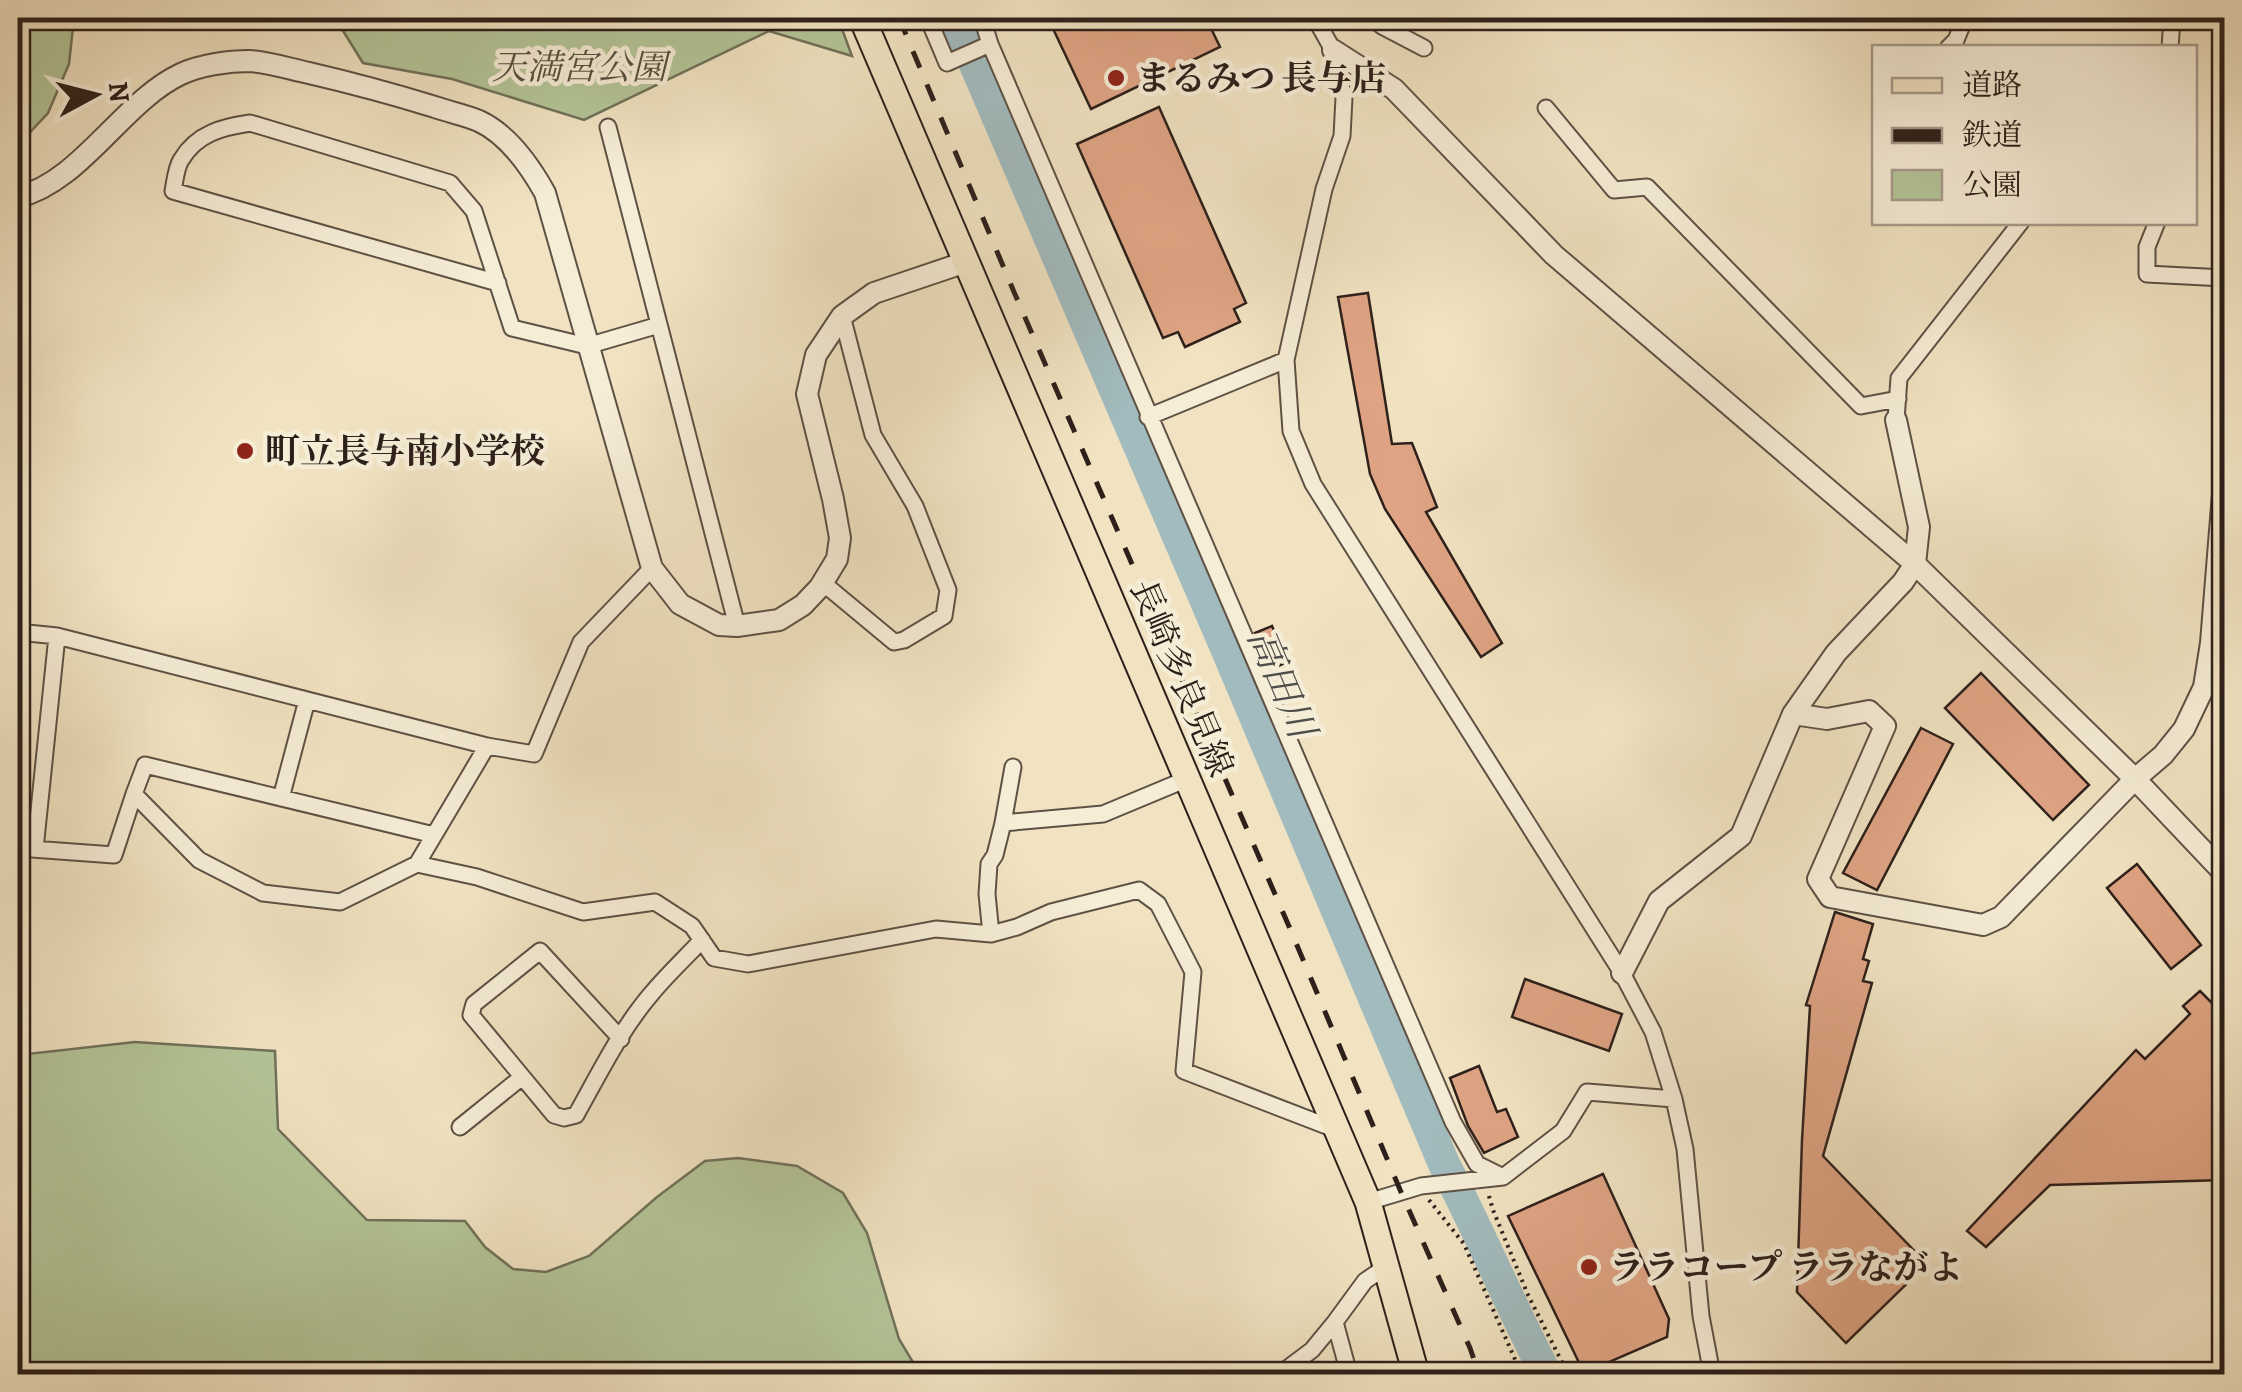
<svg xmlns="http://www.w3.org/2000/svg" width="2242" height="1392" viewBox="0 0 2242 1392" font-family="Alegreya,'Noto Serif JP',serif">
  <rect width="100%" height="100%" fill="#f1e3c2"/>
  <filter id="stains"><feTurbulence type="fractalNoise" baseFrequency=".002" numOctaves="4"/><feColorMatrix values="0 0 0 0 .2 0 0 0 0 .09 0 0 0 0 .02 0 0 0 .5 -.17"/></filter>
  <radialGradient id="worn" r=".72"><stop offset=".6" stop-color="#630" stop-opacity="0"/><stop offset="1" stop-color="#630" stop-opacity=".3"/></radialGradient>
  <path fill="#b4c598" stroke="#70725a" stroke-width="2.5" d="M18,18H74L69,64L48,113L18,145Z
    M335,18H838L852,56L769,31L584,120L452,79L363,63Z
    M135,1042L275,1051L278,1129L367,1220L465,1221L485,1247L513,1269L546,1272L589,1256L657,1197L705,1161L738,1158L797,1166L843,1193L867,1233L899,1339L920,1374H18C21,1348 27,1313 18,1287V1055Z"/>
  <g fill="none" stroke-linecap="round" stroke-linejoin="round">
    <path stroke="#a1bbbe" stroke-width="32" d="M955,18L1226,648L1444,1164C1480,1233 1510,1305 1546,1374"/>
  </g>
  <path fill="#dfa484" stroke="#2d201b" stroke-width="2.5" d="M1048,18H1206L1220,47L1091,109Z
    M1159,107L1246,303L1234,309L1240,322L1185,347L1178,332L1163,338L1077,144Z
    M1368,293L1392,444L1412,443L1437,507L1426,512L1502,643L1481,657L1385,509L1370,474L1338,297Z
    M1272,626L1287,662L1271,669L1255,633Z
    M1981,673L2089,785L2053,820L1945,708Z
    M1921,728L1953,744L1877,890L1843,873Z
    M2137,864L2201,945L2171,969L2107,888Z
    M1835,912L1873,924L1863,959L1869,961L1863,981L1872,983L1823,1156L1927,1264L1846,1343L1797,1292L1802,1140L1810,1006L1806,1005Z
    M1525,979L1622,1014L1609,1051L1512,1017Z
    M2200,991L2224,1015V1180L2050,1185L1986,1247L1967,1231L2136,1050L2145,1059L2190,1014L2183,1006Z
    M1479,1066L1497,1112L1506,1109L1518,1137L1484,1153L1468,1126L1450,1078Z
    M1603,1174L1669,1319L1667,1337L1584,1373L1508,1216Z"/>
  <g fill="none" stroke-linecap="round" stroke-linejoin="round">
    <g stroke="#5e5145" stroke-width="19">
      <path id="minor" d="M928,18L947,63L990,44
        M982,18L990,44L1453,1122L1477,1164L1503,1177
        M1315,18L1333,50L1344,98L1342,136L1324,189L1286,360L1291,431L1313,484L1622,973L1653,1032L1674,1099L1685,1149L1701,1316L1712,1374
        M1372,18L1382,26L1401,23L1413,18
        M1382,26L1424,48
        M1948,48L1956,40L1965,18
        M2170,48L2172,18
        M1546,108L1614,190L1647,187L1861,406L1898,399
        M608,127L737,626
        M2157,222L2147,247V274L2224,278
        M498,283L173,191C175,181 176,168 181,160C197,133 223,127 250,123L450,183L474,211L512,328L587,346L659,325
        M1148,417L1286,360
        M1896,420L1899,378L2021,222
        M823,583L894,642L904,640L944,616L948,590L915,506L873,435L842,316
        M18,632L57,636L487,746L534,754L581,642L652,568
        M134,794L145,765L434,835
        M281,798L307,700
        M1003,823L1013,767
        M18,848L114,855L134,794L199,860L263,893L340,902L417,864L487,746
        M35,849L57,636
        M417,864L477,877L583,912L655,902L692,926L714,958L748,964L936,929L991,934L1017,927L1051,912L1139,890L1158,904L1193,972L1184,1071L1337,1130
        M991,934L987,894L989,864L995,855L1003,823L1103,814L1187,779
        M621,1039L540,951L474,1004L471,1015L554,1115L564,1118L576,1115C599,1074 621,1029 652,993C668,974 685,958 702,940
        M460,1127L522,1077
        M1368,1202L1421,1186L1503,1177L1563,1131L1587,1092L1674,1099
        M1280,1374L1312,1350L1335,1322
        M1349,1374L1335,1322L1365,1281L1387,1266"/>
    </g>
    <g stroke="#5e5145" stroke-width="24">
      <path id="tertiary" d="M1333,50L1394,89L1554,255L1915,564L2135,779L2224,873
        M18,197C81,182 123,101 181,74C200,65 229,61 249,61C268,62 290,69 309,73C352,83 393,94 435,107C449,112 465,115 479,121C507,134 530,166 545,193L652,568L680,604L719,625L737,626L779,620L803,605L820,587L837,559L840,538L833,499L807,394L816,355L842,316L874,293L966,262
        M1793,714L1827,719L1869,711L1885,726L1818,879L1830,897L1983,925L2001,917L2135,779L2163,755L2184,729L2204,687L2211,643L2224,481
        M1622,973L1659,901L1741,836L1793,714L1836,653L1903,582L1915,564L1919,527L1896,420"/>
    </g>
    <g stroke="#2d201b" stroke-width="29">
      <path id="primary" d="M862,18L1368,1202L1416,1374"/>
    </g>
    <path stroke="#2d201b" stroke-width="4" stroke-dasharray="2.5 5" stroke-linecap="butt" d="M1489,1196L1493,1210L1528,1295L1568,1374
      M1429,1200L1464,1244L1518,1366L1524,1374"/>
    <use href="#minor" stroke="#f6edd7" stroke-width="15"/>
    <use href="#tertiary" stroke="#f6edd7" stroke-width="20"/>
    <use href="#primary" stroke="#f1e3c2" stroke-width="25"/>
    <path stroke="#2d201b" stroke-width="5" stroke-dasharray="18 18" stroke-linecap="butt" d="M899,18L1014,292L1288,924L1401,1192L1470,1348L1479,1374"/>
  </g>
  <g fill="#8f2418" stroke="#f6edd7" stroke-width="4">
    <circle cx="1116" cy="78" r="10"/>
    <circle cx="245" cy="451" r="10"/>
    <circle cx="1589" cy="1267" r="10"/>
  </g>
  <g text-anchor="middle" stroke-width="9" stroke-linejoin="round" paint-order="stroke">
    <g font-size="35" font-style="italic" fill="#565240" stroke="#f6edd7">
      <text x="579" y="79">天満宮公園</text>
    </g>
    <g font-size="35" font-weight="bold" fill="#2d201b" stroke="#f6edd7" text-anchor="start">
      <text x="1136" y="90">まるみつ 長与店</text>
      <text x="265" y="463">町立長与南小学校</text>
      <text x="1609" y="1279">ララコープ ララながよ</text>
    </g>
    <g font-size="35" fill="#2d201b" stroke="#f6edd7">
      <text transform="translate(1182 678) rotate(67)" y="12">長崎多良見線</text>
    </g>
    <g font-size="38" font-style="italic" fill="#504e4c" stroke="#f6edd7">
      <text transform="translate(1282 683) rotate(67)" y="13">高田川</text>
    </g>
  </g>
  <rect width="2242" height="1392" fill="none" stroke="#f1e3c2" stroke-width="60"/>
  <rect x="20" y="20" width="2202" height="1352" fill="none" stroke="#2d201b" stroke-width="5"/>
  <rect x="30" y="30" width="2182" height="1332" fill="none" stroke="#2d201b" stroke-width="2.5"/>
  <rect x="1872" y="45" width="325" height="180" fill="#f6edd7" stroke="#a69b8c" stroke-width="2.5"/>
  <rect x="1892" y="78" width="50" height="15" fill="#f1e3c2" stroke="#a69b8c" stroke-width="2.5"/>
  <text x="1962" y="95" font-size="30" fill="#2d201b">道路</text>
  <rect x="1892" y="128" width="50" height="15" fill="#2d201b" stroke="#a69b8c" stroke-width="2.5"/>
  <text x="1962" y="145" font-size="30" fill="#2d201b">鉄道</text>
  <rect x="1892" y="170" width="50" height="30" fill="#b4c598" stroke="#a69b8c" stroke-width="2.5"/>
  <text x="1962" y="195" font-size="30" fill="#2d201b">公園</text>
  <g transform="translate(95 95) rotate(83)" stroke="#f6edd7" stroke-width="8" paint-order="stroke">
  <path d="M0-8L18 38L0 25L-18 38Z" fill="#2d201b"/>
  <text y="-15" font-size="28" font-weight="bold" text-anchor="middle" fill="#2d201b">N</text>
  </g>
  <rect width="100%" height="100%" filter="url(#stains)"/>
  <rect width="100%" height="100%" fill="url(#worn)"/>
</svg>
